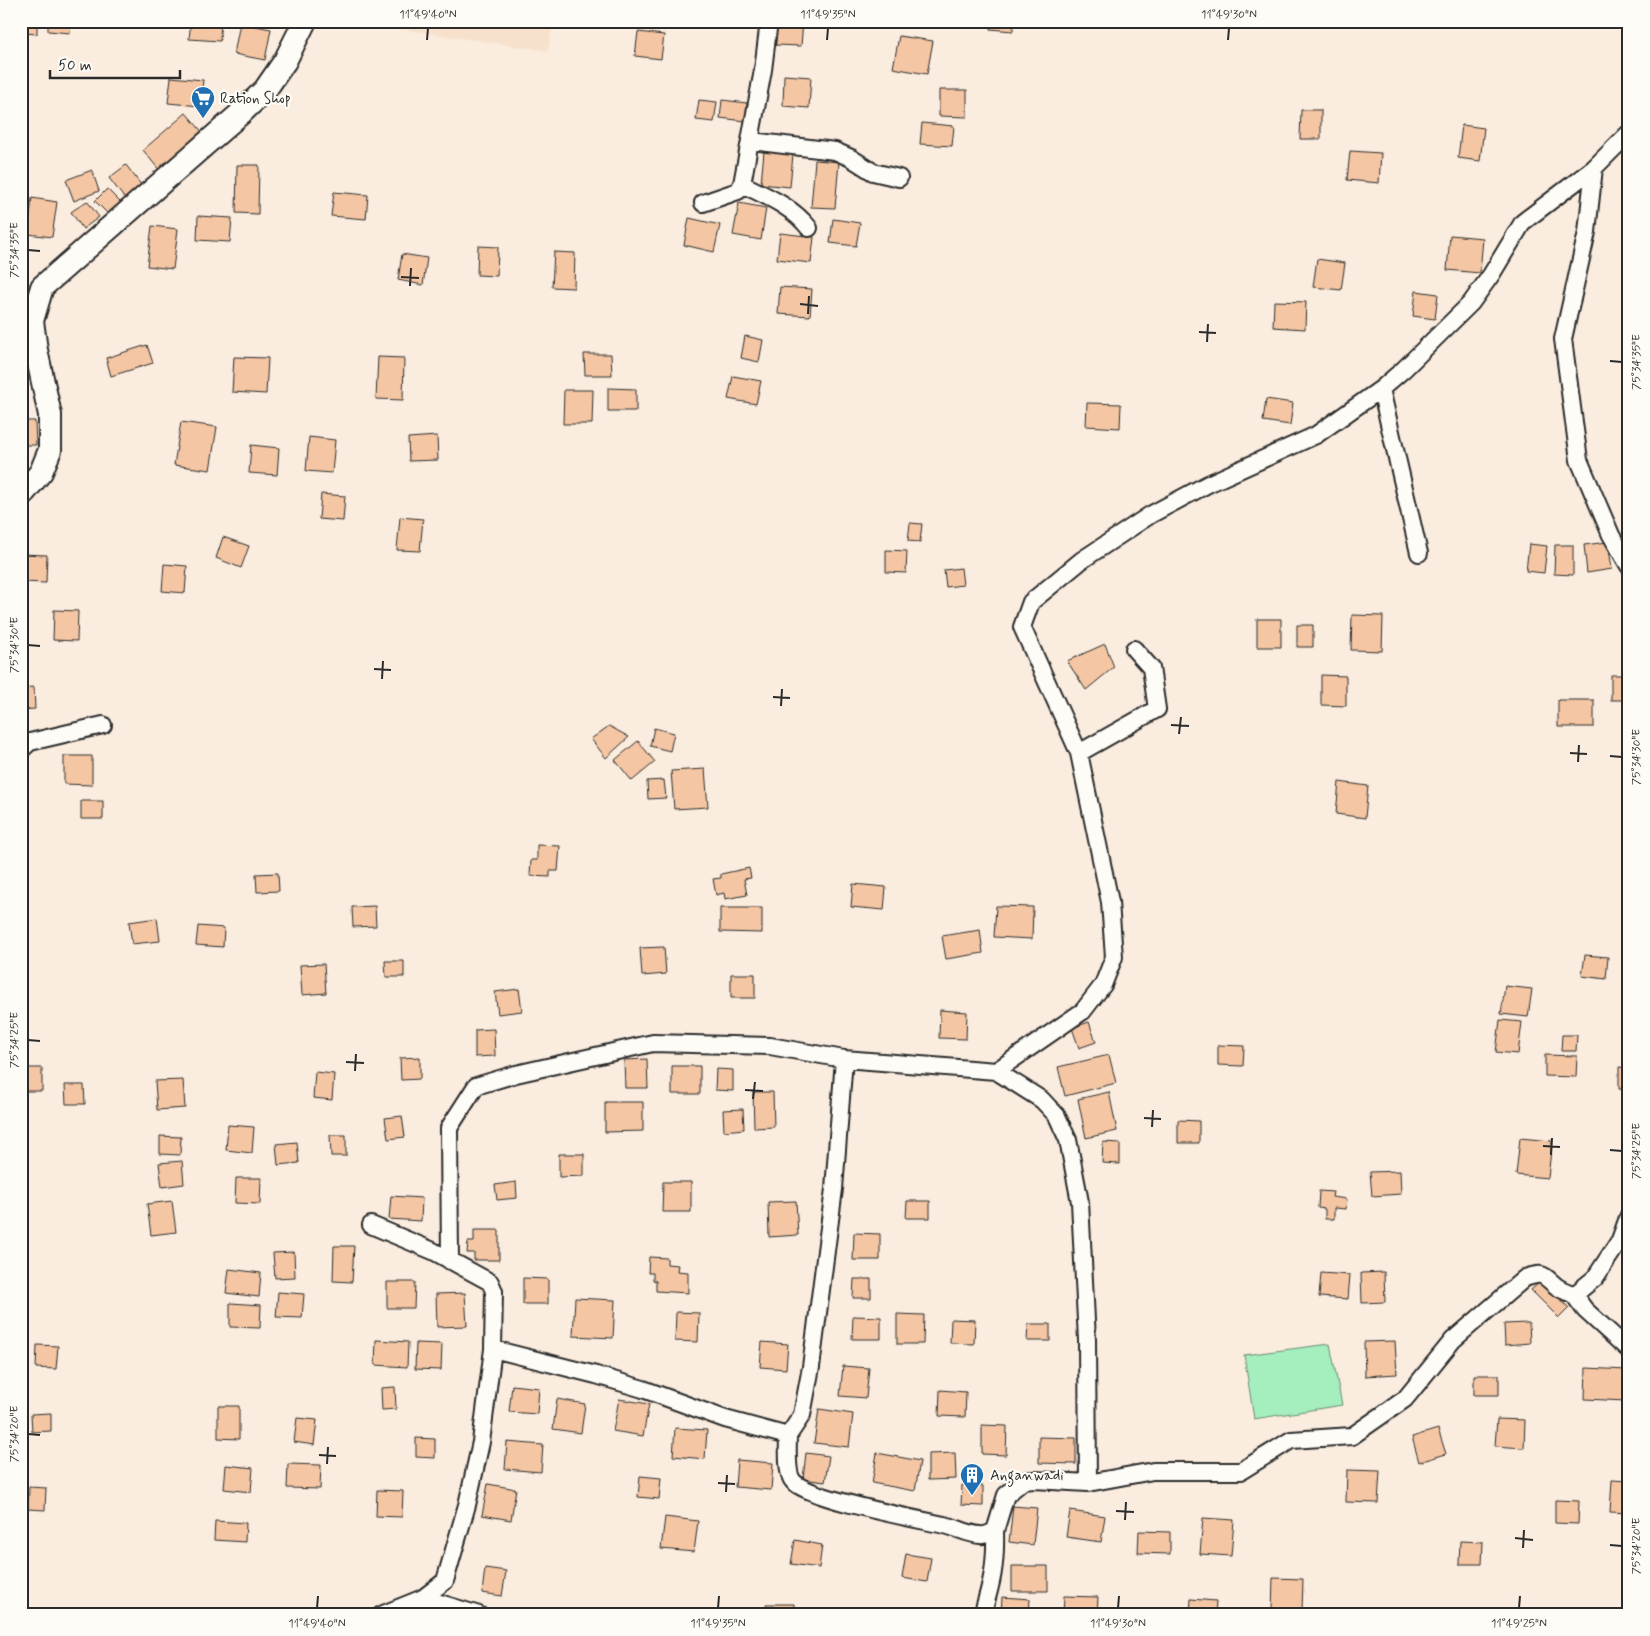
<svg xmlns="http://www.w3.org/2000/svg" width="1650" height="1636" viewBox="0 0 1650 1636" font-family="Mynerve,sans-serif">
  <rect width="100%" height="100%" fill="#faecde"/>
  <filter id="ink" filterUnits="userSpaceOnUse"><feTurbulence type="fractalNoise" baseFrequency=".02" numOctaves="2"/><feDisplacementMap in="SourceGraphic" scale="10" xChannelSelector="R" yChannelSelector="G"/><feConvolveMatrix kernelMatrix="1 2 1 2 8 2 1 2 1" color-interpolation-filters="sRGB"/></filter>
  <g filter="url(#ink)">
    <path fill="#f8e1cc" d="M381,21H553L548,51L381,26Z"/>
    <path fill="#a5eebd" stroke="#688c74" d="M1330,1344L1342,1405L1254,1419L1244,1355Z"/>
    <path fill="#f4c6a3" stroke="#2b2b2b" d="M24,21H37V34L24,33Z
      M48,21H71L70,33L48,31Z
      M191,21H221L220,41L189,39Z
      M777,21H803L801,46L775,45Z
      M991,21H1014L1013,31L990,29Z
      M240,23L271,29L265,60L234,54Z
      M638,32L664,35L661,59L635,56Z
      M899,36L933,41L927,74L893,68Z
      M784,75L811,77L809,108L783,106Z
      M171,77L203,80L200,106L168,103Z
      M939,90H967V117L939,116Z
      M699,100L717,102L714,122L696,120Z
      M722,100L747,103L745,121L720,118Z
      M1301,110H1321V139H1300Z
      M186,113L204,134L160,171L143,150Z
      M922,123L954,126L952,146L920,144Z
      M1462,125L1484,128L1480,161L1458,158Z
      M764,151L793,154L790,187L761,184Z
      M1350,151L1381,153L1379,183L1347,180Z
      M815,160L839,162L835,208L811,207Z
      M126,165L142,186L125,199L109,178Z
      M237,165H259L258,214L236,213Z
      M92,170L99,191L74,201L66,180Z
      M107,189L123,205L111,217L95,201Z
      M334,192L368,195L366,219L331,216Z
      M32,198L57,202L52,237L28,234Z
      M87,201L99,217L83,229L71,212Z
      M739,203L766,208L761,240L733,235Z
      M198,216L232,218L230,242L197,240Z
      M689,218L720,225L714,252L684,245Z
      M833,219L860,223L856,246L830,243Z
      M152,226L178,229L173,269L147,266Z
      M780,233L814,237L811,263L777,259Z
      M1450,235L1483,238L1480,273L1447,270Z
      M478,246L498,247L497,276L477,275Z
      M554,252L575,253L574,288L552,287Z
      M402,254L427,258L423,285L398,280Z
      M1317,259L1345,263L1341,290L1313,287Z
      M780,287L812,289L810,316L778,314Z
      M1416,291L1438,294L1435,319L1413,316Z
      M1274,301L1306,302L1305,329L1273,327Z
      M745,336L763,340L759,362L741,358Z
      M147,345L153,363L111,376L106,358Z
      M584,354H611L612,375H585Z
      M234,357L268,358L266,394L232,392Z
      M378,357L404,358L403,400L376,399Z
      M733,376L761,381L756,404L728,399Z
      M608,388L636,389V411H608Z
      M564,390H593L592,424H563Z
      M1266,399L1293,403L1290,425L1263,421Z
      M1087,403L1121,404L1120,428L1086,426Z
      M21,421H35L36,445H21Z
      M181,422L217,427L210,470L174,465Z
      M437,436L438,460L409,461L408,438Z
      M309,437L335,440L332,473L306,471Z
      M251,445L279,448L277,475L249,473Z
      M321,494L345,496L343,521L319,519Z
      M400,517L423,519L420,551L397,550Z
      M910,523L922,524L920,542L908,541Z
      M223,537L249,546L241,568L216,558Z
      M1608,542L1612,569L1587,573L1584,545Z
      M1529,544L1547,546L1544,573L1526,571Z
      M1555,545H1573V575L1554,574Z
      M886,550L907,551L906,573L886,572Z
      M21,554L47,555L46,583L21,582Z
      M164,564L187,566L185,593L162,591Z
      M961,568L963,585L946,587L944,570Z
      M54,610L78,611L77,641L53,640Z
      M1352,615L1383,616L1382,651L1351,650Z
      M1257,619H1281V647H1257Z
      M1297,625H1313V647H1297Z
      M1105,644L1114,667L1086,690L1067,661Z
      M1321,675L1346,676V706L1321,705Z
      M1611,675H1629V700H1611Z
      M34,687L35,709L21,710V688Z
      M1558,700H1594V727H1558Z
      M609,726L629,737L606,758L591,739Z
      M654,728L674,733L670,751L650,746Z
      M638,741L655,762L632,781L615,760Z
      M64,756H92V785L64,784Z
      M705,769L708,807L674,809L671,771Z
      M664,780L666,798L648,799L647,781Z
      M1339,782L1368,786L1365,818L1336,814Z
      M81,801H103V819H81Z
      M537,845L560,846L558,871H550V877L530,876L531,860H537Z
      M749,868L751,878L744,879L747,895L725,899L724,893L716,895L713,879L721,878V874Z
      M278,873L279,891L257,892L256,874Z
      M853,884L886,887L884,910L851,907Z
      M1626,895H1629V928H1627Z
      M375,906L376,926L353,927L352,907Z
      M996,906L1033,907L1032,939L994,937Z
      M720,908H762V933L720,932Z
      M157,918L160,941L132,944L129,922Z
      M198,926L224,928L223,947L196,945Z
      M980,930L983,953L946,959L942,936Z
      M664,947L666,974L642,976L640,948Z
      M1585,955L1608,957L1606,979L1582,976Z
      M385,961H404V977H386Z
      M324,964L326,993L302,995L300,965Z
      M731,974H755V998H731Z
      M1505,986L1532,989L1528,1017L1501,1014Z
      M519,989L522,1011L498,1014L495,992Z
      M940,1010L967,1012L966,1039L939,1038Z
      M1500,1020L1522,1022L1518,1054L1496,1052Z
      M1089,1022L1096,1042L1079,1048L1072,1028Z
      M494,1029L495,1056L475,1057V1030Z
      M1562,1035H1577L1576,1051H1561Z
      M1218,1045L1244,1046L1243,1066L1218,1065Z
      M1109,1055L1116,1083L1065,1096L1058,1067Z
      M1545,1055L1577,1056L1576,1077L1545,1076Z
      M420,1057V1079L401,1080L400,1058Z
      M647,1059L648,1088H625L624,1060Z
      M672,1066H700V1094H672Z
      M1619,1067L1629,1068V1090L1619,1089Z
      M21,1068H42V1091H21Z
      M716,1069L733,1070V1091L715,1090Z
      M315,1072L334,1074L332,1100L313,1098Z
      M183,1080L185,1108L157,1110L155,1081Z
      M65,1085H84L85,1104H66Z
      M753,1092H773L774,1127L754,1128Z
      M1109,1092L1117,1131L1086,1138L1078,1099Z
      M605,1102H643V1131L605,1132Z
      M743,1109L744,1129L724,1131L723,1110Z
      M402,1116L405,1137L388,1139L385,1118Z
      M1178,1120L1199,1121V1143H1178Z
      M228,1125L254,1127L252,1153L226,1150Z
      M330,1135H346V1156H331Z
      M160,1136L181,1137L180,1155L160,1154Z
      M1520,1138L1552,1141L1548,1178L1516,1175Z
      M297,1142L299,1163L278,1165L276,1144Z
      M1103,1142L1120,1143V1164L1102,1163Z
      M559,1154H584V1176L559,1177Z
      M182,1161L184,1184L162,1187L159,1163Z
      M1400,1171L1401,1194L1372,1196L1370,1172Z
      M236,1178H261L260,1204L235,1203Z
      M516,1182L517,1198L497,1200L495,1185Z
      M663,1182H691V1212H662Z
      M1319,1191L1333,1192L1332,1197L1347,1199L1346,1209L1334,1208V1219H1325V1209L1318,1208Z
      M391,1196L422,1198L421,1221L389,1219Z
      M172,1201L176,1232L151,1235L147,1204Z
      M796,1201L798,1235L769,1237L768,1202Z
      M907,1201H930V1218H906Z
      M474,1230H499V1260H474V1253H467L468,1242H474Z
      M854,1233L880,1234V1260H853Z
      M334,1246H354L352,1282L333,1281Z
      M294,1252L295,1277L275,1278L273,1253Z
      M649,1257L667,1258V1264L678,1265L677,1271L688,1272V1293L656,1291V1281L653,1280V1273H648Z
      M229,1269L261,1273L259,1297L226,1293Z
      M1384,1272L1385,1302L1362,1303L1361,1273Z
      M1321,1273L1350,1275L1348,1299L1319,1297Z
      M523,1278L548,1279V1304H523Z
      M854,1279H871V1298H853Z
      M1541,1281L1569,1308L1559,1318L1531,1290Z
      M387,1282H415L414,1308H387Z
      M278,1292L304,1294L302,1318L276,1317Z
      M465,1293L467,1326L437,1327L436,1294Z
      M575,1298L615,1300L613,1338L573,1336Z
      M230,1303L261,1305L260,1328L230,1327Z
      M676,1312L699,1313L698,1342L675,1341Z
      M897,1314L924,1315L923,1344H897Z
      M853,1316L881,1317V1339H852Z
      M951,1319L975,1320L974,1344L950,1343Z
      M1529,1323L1530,1343L1505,1345L1504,1324Z
      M1028,1324H1050V1341H1027Z
      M376,1340L408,1342L407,1367L375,1365Z
      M1395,1341L1397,1374L1365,1376L1364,1342Z
      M762,1342L788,1344L786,1369L760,1367Z
      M416,1343L442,1344L441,1370L415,1369Z
      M37,1345L58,1346L56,1369L36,1368Z
      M843,1366L869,1368L866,1398L840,1396Z
      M1586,1368L1627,1370L1626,1401L1585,1399Z
      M1474,1375H1499V1395H1474Z
      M512,1385L539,1388L537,1414L509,1412Z
      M395,1387L396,1409L382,1410L381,1388Z
      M940,1390L966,1392L965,1417L939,1416Z
      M557,1399L585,1404L581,1433L553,1429Z
      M619,1399L649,1404L643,1436L613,1431Z
      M218,1406H239V1439L218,1438Z
      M819,1409L853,1414L849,1447L814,1443Z
      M51,1413V1431L32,1432L31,1414Z
      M297,1418L317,1420L314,1445L294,1442Z
      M1497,1419L1525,1420L1524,1448L1495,1446Z
      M982,1425L1007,1426L1006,1455L982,1454Z
      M675,1428L707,1430L705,1459L673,1456Z
      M1438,1429L1446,1454L1419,1462L1412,1437Z
      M1039,1437L1076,1438V1464L1039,1463Z
      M416,1438L435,1439V1458L416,1457Z
      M507,1442L543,1445L541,1472L505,1469Z
      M806,1453L829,1456L825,1482L803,1479Z
      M877,1453L920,1461L915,1491L872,1483Z
      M955,1453L956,1479L928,1480V1454Z
      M737,1460L773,1463L771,1490L735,1487Z
      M288,1464L321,1465L320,1489L287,1488Z
      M226,1465L253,1468L251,1492L224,1489Z
      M1347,1470L1380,1471L1378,1503L1346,1502Z
      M640,1476L661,1478L659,1499L638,1497Z
      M1612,1480L1629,1481V1513L1610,1512Z
      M488,1484L516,1489L511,1520L482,1515Z
      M962,1485L983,1486V1506L961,1505Z
      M29,1487L46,1488L45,1510L28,1509Z
      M377,1490L403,1491L402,1517L376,1516Z
      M1555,1500L1579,1501L1578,1524L1555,1523Z
      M1013,1506L1037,1508L1033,1545L1009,1542Z
      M1070,1511L1105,1516L1101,1542L1066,1537Z
      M665,1517L698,1521L694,1552L661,1549Z
      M1203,1518L1234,1520L1231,1556L1200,1554Z
      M215,1521L246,1523L245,1542L214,1540Z
      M1139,1531L1170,1532V1554L1138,1553Z
      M795,1540L822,1545L819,1568L791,1564Z
      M1460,1541L1483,1542L1482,1564H1459Z
      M906,1554L931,1558L927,1582L902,1578Z
      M1012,1566H1048V1591H1012Z
      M485,1568L506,1571L502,1596L482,1593Z
      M1273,1578L1303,1579L1302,1611L1272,1610Z
      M1064,1596L1098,1597L1097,1615H1063Z
      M1002,1597L1030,1599L1029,1615H1001Z
      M1191,1599L1216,1601L1215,1615H1190Z
      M766,1604H794V1615H766Z
      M1604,1612H1629V1615H1604Z"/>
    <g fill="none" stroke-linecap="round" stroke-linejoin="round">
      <g stroke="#2b2b2b" stroke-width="20">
        <path id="minor" d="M1629,133L1594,168L1587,232L1563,339L1579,460L1611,535L1629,566
          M751,141L835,151L851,158L873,172L899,178
          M742,184C766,196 792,206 809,228
          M703,203L738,191L742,184L763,70L769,21
          M1381,389L1419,553
          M1134,649L1151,668L1157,709L1079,753L1022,627L1031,602L1082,560L1150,515L1208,484L1316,435L1381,389L1404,369L1471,303L1491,275L1523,222L1594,168
          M21,750L30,742L103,725
          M996,1071L1083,1011L1103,985L1114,957L1110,902L1079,753
          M371,1225L433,1251L490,1282L494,1291L493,1349L481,1442L467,1505L445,1581L423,1598L381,1615
          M450,1261L449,1128L476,1086L516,1074L653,1043L770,1046L844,1059L996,1071L1042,1100L1057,1116L1068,1140L1080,1202L1087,1340L1088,1483
          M1574,1295L1585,1310L1629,1350
          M493,1349L596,1375L643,1389L725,1419L788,1436C788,1447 786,1473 793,1481C808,1499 917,1519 944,1525C956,1527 967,1534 980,1535C985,1536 990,1533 995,1531L1006,1495L1023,1481L1034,1480L1088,1483L1153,1471H1241L1291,1440L1352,1436L1405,1399L1453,1340L1525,1278C1543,1272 1542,1274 1556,1286C1561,1290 1568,1292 1574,1295L1595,1278L1620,1240L1629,1215
          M788,1436L802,1415L811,1367L834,1189L844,1059
          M423,1598L479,1615
          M982,1615C992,1583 996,1565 995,1531"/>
      </g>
      <g stroke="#2b2b2b" stroke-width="26">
        <path id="secondary" d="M21,496L41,472L50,450V415L36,350L32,321L42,287L241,113L265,90L285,61L305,21"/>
      </g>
      <use href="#minor" stroke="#fdfcf7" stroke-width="16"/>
      <use href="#secondary" stroke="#fdfcf7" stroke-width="22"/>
    </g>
  </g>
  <path fill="none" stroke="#2b2b2b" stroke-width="2" d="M427,40L428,28M827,40L828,28M1228,40L1229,28M28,250L40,251M401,277L419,278M410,286L411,268M800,304L818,306M808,314L809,296M1199,332L1216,333M1207,342L1208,324M1610,361L1622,362M28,645L40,646M374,669L391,670M382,679L383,661M773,697L790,698M781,706L782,689M1171,725L1189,726M1179,734L1181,717M1570,753L1587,754M1610,756L1622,757M1578,762L1579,745M28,1040L40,1041M346,1062L364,1063M355,1071L356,1054M745,1090L763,1091M753,1099L755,1082M1144,1118L1161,1119M1152,1127L1153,1110M1543,1146L1560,1147M1610,1150L1622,1151M1551,1155L1552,1138M28,1434L40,1435M319,1455L336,1456M327,1464L328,1447M718,1483L735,1484M726,1492L727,1475M1116,1511L1134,1512M1125,1520L1126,1502M1515,1538L1533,1540M1610,1545L1622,1546M1523,1548L1524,1530M317,1608L318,1596M718,1608L719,1596M1118,1608L1119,1596M1519,1608L1520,1596"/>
  <defs>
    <g id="supermarket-pin" transform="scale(1.25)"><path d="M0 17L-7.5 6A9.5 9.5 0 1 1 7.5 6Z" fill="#1f6fb2" stroke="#fdfcf7"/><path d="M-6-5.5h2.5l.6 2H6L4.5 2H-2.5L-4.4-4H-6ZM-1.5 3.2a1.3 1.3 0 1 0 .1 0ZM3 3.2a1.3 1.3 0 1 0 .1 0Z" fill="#fff"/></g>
    <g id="building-pin" transform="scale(1.25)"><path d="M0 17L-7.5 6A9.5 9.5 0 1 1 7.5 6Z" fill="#1f6fb2" stroke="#fdfcf7"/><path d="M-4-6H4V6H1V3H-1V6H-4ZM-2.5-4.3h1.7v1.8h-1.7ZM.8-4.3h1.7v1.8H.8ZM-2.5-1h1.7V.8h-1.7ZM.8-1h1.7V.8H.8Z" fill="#fff"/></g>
  </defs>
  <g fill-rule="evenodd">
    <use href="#supermarket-pin" x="203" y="98"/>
    <use href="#building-pin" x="972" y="1475"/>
  </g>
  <g text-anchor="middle" stroke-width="4.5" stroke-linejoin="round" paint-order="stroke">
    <g font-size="15" fill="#2b2b2b" stroke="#fdfcf7" text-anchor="start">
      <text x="220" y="103">Ration Shop</text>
      <text x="990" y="1480">Anganwadi</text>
    </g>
  </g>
  <rect width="1650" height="1636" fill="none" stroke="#fdfcf7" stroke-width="55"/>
  <path d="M50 70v8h130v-8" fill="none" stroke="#2b2b2b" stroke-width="2.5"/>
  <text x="58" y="70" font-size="15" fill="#2b2b2b" stroke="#fdfcf7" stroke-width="4" paint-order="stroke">50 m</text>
  <rect x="28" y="28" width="1594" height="1580" fill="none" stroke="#2b2b2b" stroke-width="2"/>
  <g font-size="12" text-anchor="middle" fill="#2b2b2b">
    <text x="428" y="18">11°49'40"N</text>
    <text x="828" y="18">11°49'35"N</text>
    <text x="1229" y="18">11°49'30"N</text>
    <text transform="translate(14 250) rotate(-90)" y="4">75°34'35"E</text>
    <text transform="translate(1636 362) rotate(-90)" y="4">75°34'35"E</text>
    <text transform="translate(14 645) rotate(-90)" y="4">75°34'30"E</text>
    <text transform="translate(1636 757) rotate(-90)" y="4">75°34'30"E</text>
    <text transform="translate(14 1040) rotate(-90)" y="4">75°34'25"E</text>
    <text transform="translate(1636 1151) rotate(-90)" y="4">75°34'25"E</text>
    <text transform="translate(14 1434) rotate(-90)" y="4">75°34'20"E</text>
    <text transform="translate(1636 1546) rotate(-90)" y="4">75°34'20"E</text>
    <text x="317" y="1627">11°49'40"N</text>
    <text x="718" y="1627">11°49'35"N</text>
    <text x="1118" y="1627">11°49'30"N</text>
    <text x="1519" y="1627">11°49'25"N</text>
  </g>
</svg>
